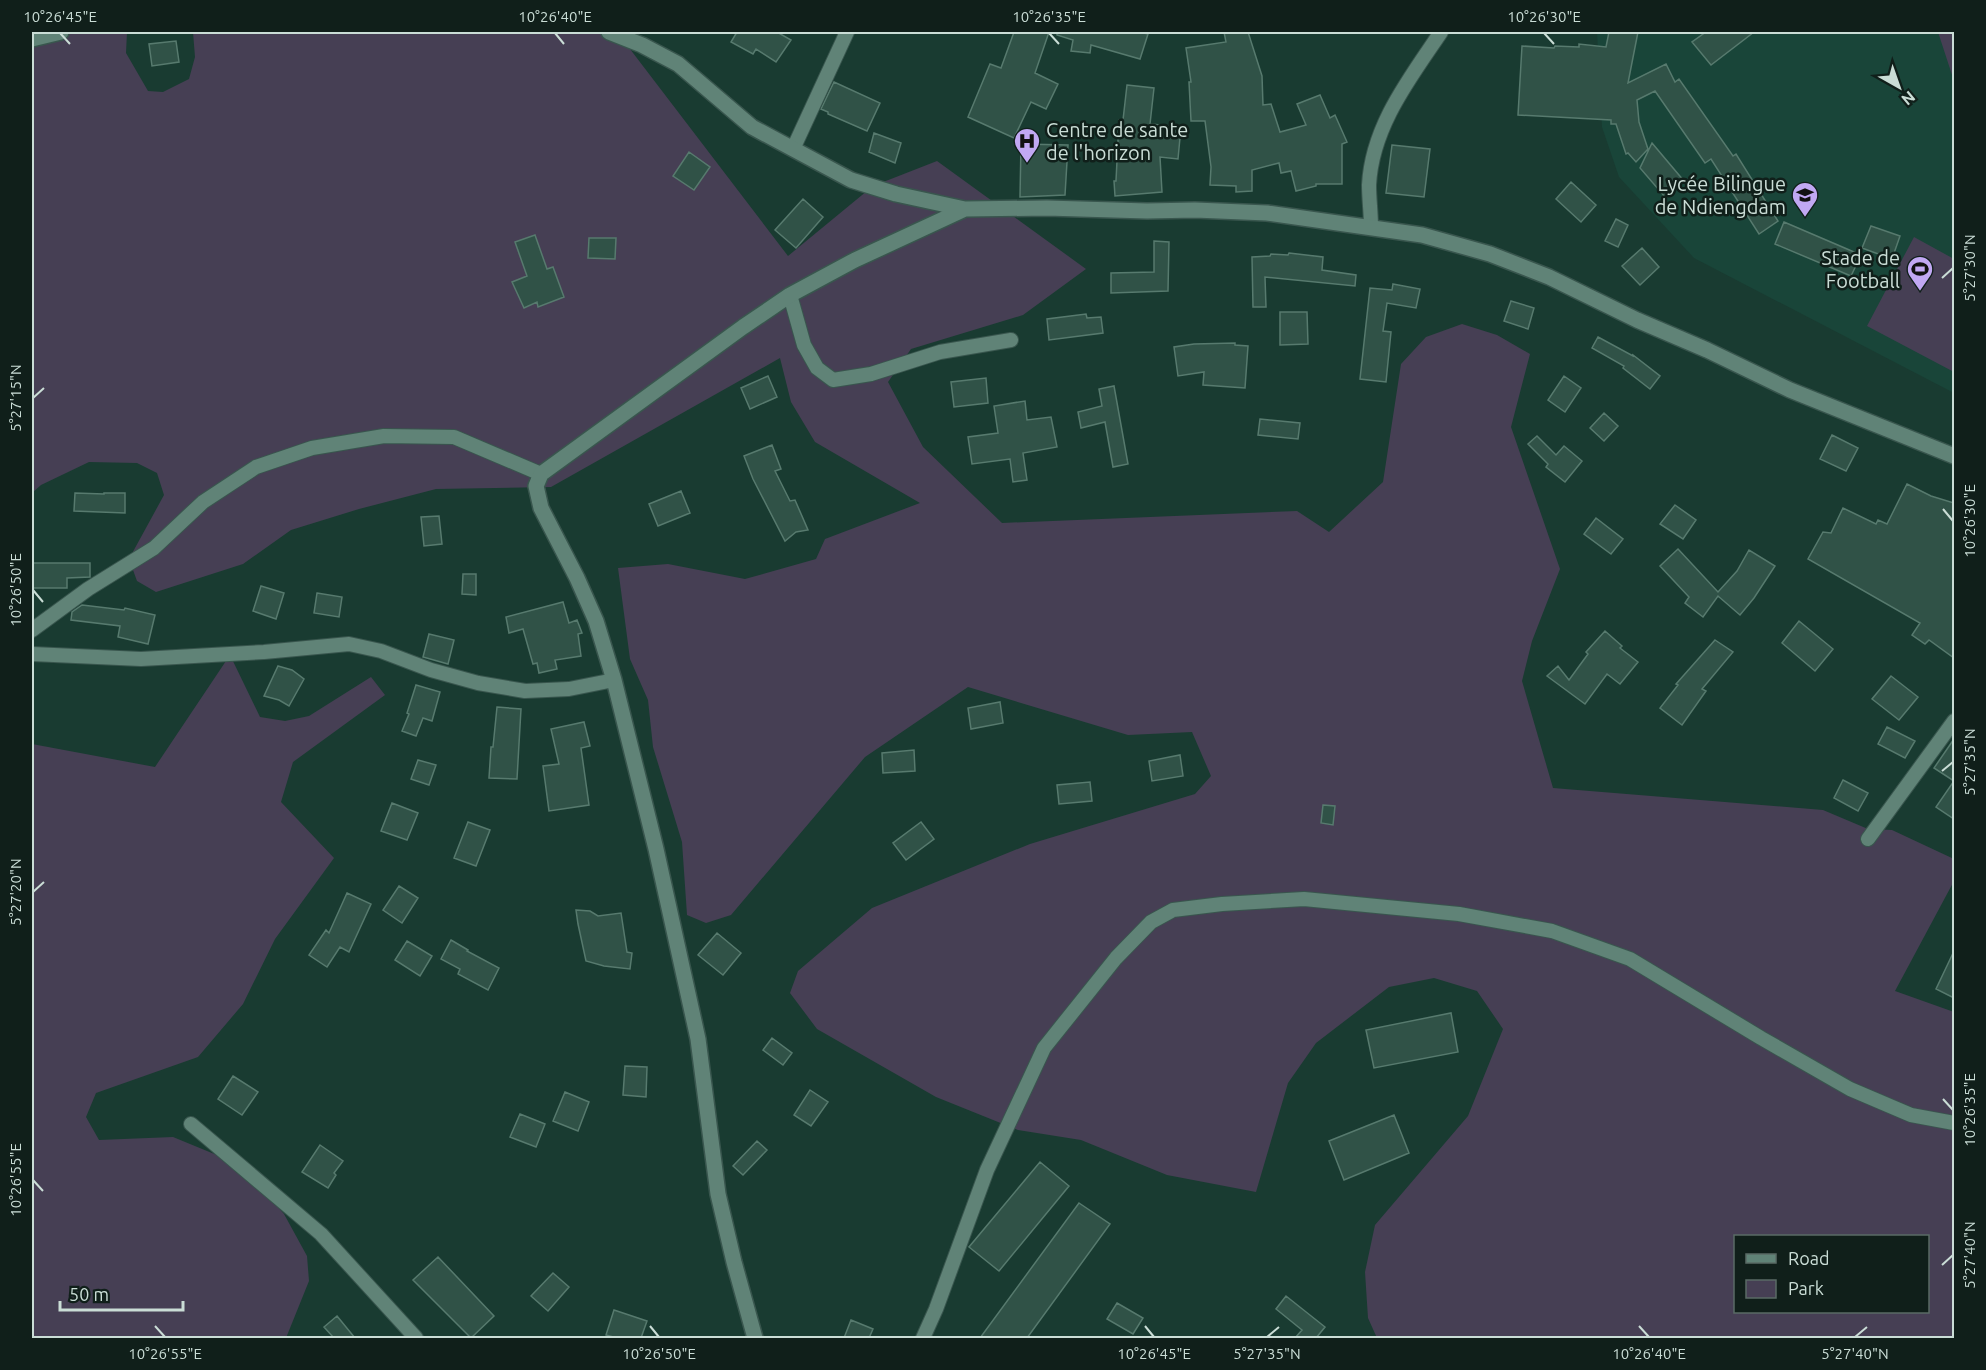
<svg xmlns="http://www.w3.org/2000/svg" width="1986" height="1370" viewBox="0 0 1986 1370" font-family="Ubuntu,sans-serif">
  <rect width="100%" height="100%" fill="#193b31"/>
  <path fill="#194539" d="M1597,32H1954V393L1694,258L1619,177L1602,127Z"/>
  <path fill="#463f54" fill-rule="evenodd" d="M32,32H127L126,53L148,91L163,92L189,79L195,57L193,32H617L788,256L873,186L937,161L1086,269L1023,315L911,349L888,382L923,447L1002,523L1297,511L1329,532L1383,482L1401,364L1426,337L1462,324L1497,335L1530,354L1511,427L1560,569L1532,641L1522,681L1553,788L1823,810L1868,829L1892,830L1954,859V881L1895,991L1954,1012V1338H1377L1368,1318L1365,1272L1375,1225L1468,1116L1503,1029L1477,991L1434,978L1389,987L1316,1043L1288,1083L1256,1192L1167,1175L1081,1140L1018,1130L936,1097L817,1029L790,993L798,971L872,908L1030,844L1195,794L1211,776L1192,732L1128,735L968,687L865,757L731,915L706,923L687,915L682,842L653,747L648,700L630,659L618,568L668,564L745,579L816,559L825,539L920,503L815,442L791,402L780,358L551,487L436,489L359,509L291,530L243,564L156,592L137,581L129,559L164,495L157,473L137,463L89,462L41,485L32,493ZM1736,1236H1928V1312H1736Z
    M1938,32H1954V81Z
    M1914,237L1954,259V372L1867,326Z
    M230,655L260,717L285,721L309,716L371,677L385,695L293,762L281,802L334,858L275,939L243,1004L198,1057L96,1093L86,1117L99,1140L173,1137L241,1165L284,1214L307,1256L309,1281L286,1338H32V744L155,767Z"/>
  <path fill="#305247" stroke="#577a6e" stroke-width="1.5" d="M737,32H777L791,40L776,62L756,49L753,54L731,42Z
    M1014,32H1049L1035,73L1058,84L1046,109L1031,102L1014,138L968,117L990,64L1001,68Z
    M1057,32H1140L1148,34L1140,59L1091,45L1090,53L1071,51L1073,40L1057,35Z
    M1224,32H1248L1262,76L1263,105L1271,104L1280,132L1306,125L1297,104L1320,95L1330,118L1335,115L1347,142L1342,144V184H1316V186L1296,191L1291,171L1281,173L1279,163L1252,170V191L1236,192V186L1210,185L1211,167L1205,121H1191L1189,82H1191L1186,48L1226,42Z
    M1609,32H1638L1628,83L1666,64L1675,82L1679,79L1733,156L1736,154L1778,221L1759,234L1711,159L1705,163L1655,91L1637,100L1639,122L1648,149L1636,162L1628,153L1626,154L1616,124H1611V120L1518,115L1522,46L1554,48L1555,46L1579,47V44L1606,47Z
    M1706,32H1754L1711,65L1692,42Z
    M176,41L179,62L152,66L149,44Z
    M834,82L880,103L867,131L828,114V112L821,109Z
    M1127,85L1154,88L1150,124L1181,127L1178,159L1160,157L1162,192L1115,196L1114,181H1116L1119,120H1123Z
    M874,133L901,143L895,163L869,152Z
    M1652,143L1684,181L1665,197L1640,168Z
    M1021,144L1068,145L1065,195L1020,197Z
    M1392,145L1430,149L1424,197L1386,193Z
    M689,152L710,167L694,190L673,176Z
    M1571,182L1596,205L1581,222L1556,199Z
    M803,199L823,217L796,248L775,230Z
    M1616,219L1628,225L1618,247L1605,241Z
    M1784,222L1861,255L1851,276L1775,244Z
    M1871,226L1900,236L1892,259L1862,248Z
    M535,235L547,269L553,267L564,297L538,307L537,302L524,308L512,282L527,276L515,242Z
    M589,238H616L615,259L588,258Z
    M1154,241L1169,242L1168,291L1111,293V273L1154,272Z
    M1642,248L1659,267L1640,285L1622,266Z
    M1289,253L1323,257L1322,270L1356,275L1355,286L1265,277L1266,307H1253L1252,257L1270,256L1271,254L1288,255Z
    M1393,284L1420,289L1416,308L1387,303L1383,331L1391,332L1386,382L1360,379L1370,288L1392,290Z
    M1511,301L1534,308L1528,329L1504,321Z
    M1280,312H1307L1308,344L1280,345Z
    M1086,314L1087,318L1101,317L1103,333L1049,340L1047,319Z
    M1598,337L1633,356V355L1660,376L1650,389L1623,368L1624,366L1592,348Z
    M1235,343V345L1248,346L1245,388L1203,385L1204,372L1178,376L1174,347L1194,344Z
    M768,376L777,397L750,409L741,388Z
    M1564,376L1581,388L1565,412L1548,400Z
    M986,378L988,403L954,407L951,382Z
    M1114,386L1128,464L1113,467L1105,422L1081,428L1078,412L1102,406L1099,389Z
    M1025,401L1027,420L1051,417L1057,447L1023,453L1027,480L1013,482L1010,459L972,464L968,437L998,433L994,406Z
    M1604,413L1618,426L1604,441L1590,428Z
    M1260,419L1300,423L1298,439L1258,435Z
    M1832,435L1858,448L1846,471L1820,459Z
    M1537,436L1556,455L1564,446L1582,461L1565,482L1546,467L1548,464L1528,444Z
    M772,445L781,469L775,471L790,501L795,500L808,530L796,532L785,541L753,479L744,456Z
    M1907,484L1931,496L1954,503V658L1929,640L1925,644L1912,635L1920,623L1808,559L1823,532L1831,533L1843,508L1876,524L1878,520L1887,524Z
    M681,491L690,513L658,526L649,504Z
    M75,493L104,494V493H125V513L74,511Z
    M1675,505L1696,520L1683,539L1660,524Z
    M439,516L442,544L424,546L421,517Z
    M1596,518L1623,539L1611,554L1584,534Z
    M1678,549L1718,592L1737,571L1749,550L1775,566L1754,598L1740,615L1718,596L1703,617L1685,603L1689,597L1660,566Z
    M32,563H90V577L67,578V588H32Z
    M463,574H476V595L462,594Z
    M261,586L284,593L276,619L253,611Z
    M317,593L342,597L339,617L314,613Z
    M563,602L569,623L577,620L582,633L578,634L581,656L555,660L557,669L539,673L537,663L533,664L523,629L509,633L506,617Z
    M82,605L124,610L125,608L155,615L148,644L118,637L120,626L71,620L72,612Z
    M1799,621L1833,649L1815,671L1782,643Z
    M1605,631L1622,646L1620,648L1638,662L1620,684L1607,674L1585,704L1547,676L1558,666L1569,680L1588,654L1586,652Z
    M429,634L454,640L448,664L423,657Z
    M1715,640L1733,652L1702,689L1706,691L1682,725L1660,708L1678,685L1676,684Z
    M278,666L292,670L304,679L289,706L279,700L264,696Z
    M1891,676L1918,697L1899,720L1872,699Z
    M416,685L440,692L432,721L423,718L416,736L402,731L409,714L407,713Z
    M1000,702L1003,723L971,729L968,708Z
    M497,707L521,709L517,779L489,778L491,747H493Z
    M584,722L590,746L581,748L589,805L549,811L543,766L559,764L551,729Z
    M1887,727L1915,741L1905,758L1878,744Z
    M1954,739V819L1936,807L1954,781L1934,768Z
    M914,750L915,771L883,773L882,753Z
    M1180,755L1183,776L1152,781L1149,761Z
    M418,760L436,765L429,785L411,779Z
    M1843,780L1868,793L1858,811L1834,798Z
    M1090,782L1092,801L1059,804L1057,785Z
    M392,803L418,813L407,840L381,831Z
    M1323,805L1335,806L1333,825L1321,823Z
    M468,822L490,830L476,866L454,858Z
    M921,822L934,839L906,860L893,843Z
    M399,886L418,898L402,923L383,910Z
    M347,893L371,904L349,952L340,947L327,967L309,955L326,930L329,933Z
    M576,910L590,911L598,916L621,913L627,952L632,953L630,969L604,966L586,961L578,924Z
    M717,933L741,953L723,975L698,955Z
    M451,940L468,950L467,951L499,968L488,990L458,974L460,969L441,959Z
    M407,941L432,956L420,976L395,960Z
    M1954,951V998L1936,989Z
    M1451,1013L1458,1052L1374,1068L1366,1030Z
    M772,1038L792,1053L783,1065L763,1050Z
    M625,1066L647,1067L646,1097L623,1095Z
    M233,1076L258,1092L242,1115L218,1099Z
    M810,1090L828,1102L811,1126L794,1115Z
    M565,1092L589,1102L578,1131L553,1121Z
    M520,1114L545,1124L536,1147L510,1137Z
    M1394,1115L1409,1153L1344,1180L1329,1141Z
    M757,1141L767,1150L743,1175L733,1166Z
    M320,1145L343,1161L334,1173L336,1175L328,1188L302,1172Z
    M1040,1162L1069,1186L999,1271L969,1247Z
    M1079,1203L1110,1224L1027,1338H980Z
    M438,1257L494,1316L471,1338L413,1280Z
    M553,1273L569,1287L548,1311L531,1296Z
    M1286,1296L1325,1327L1316,1338H1295L1302,1330L1276,1309Z
    M1117,1303L1143,1318L1133,1334L1107,1319Z
    M614,1310L647,1321L641,1338H617L606,1335Z
    M337,1316L355,1338H334L324,1327Z
    M851,1320L873,1329L869,1338H844Z"/>
  <g fill="none" stroke-linecap="round" stroke-linejoin="round">
    <g stroke="#39564e" stroke-width="16">
      <path id="street" d="M793,149L847,32
        M1371,227C1371,213 1369,199 1369,185C1372,126 1410,78 1441,32
        M790,295L804,345L817,368L833,380L871,374L940,352L1011,340
        M32,630L88,589L154,548L203,502L256,467L312,448L384,436L454,437L541,474
        M32,654L141,659L264,652L349,644L381,651L431,670L478,683L525,691L569,689L614,680
        M1868,839L1954,721
        M191,1124L321,1234L416,1338
        M923,1338L936,1309L987,1170L1044,1048L1116,958L1151,922L1173,910L1222,904L1304,899L1459,914L1552,931L1630,959L1761,1038L1850,1089L1911,1115L1954,1123"/>
    </g>
    <g stroke="#39564e" stroke-width="18">
      <path id="secondary" d="M609,32L642,45L678,64L752,127L851,180L896,194L965,209L1047,208L1147,211L1195,210L1267,213L1422,235L1490,254L1549,277L1637,320L1707,350L1790,390L1954,456
        M32,39L61,32
        M755,1338L734,1262L718,1194L698,1039L656,849L614,680L596,621L577,578L541,508L536,486L541,474L743,327L790,295L855,260L965,209"/>
    </g>
    <use href="#street" stroke="#608377" stroke-width="14"/>
    <use href="#secondary" stroke="#608377" stroke-width="15"/>
  </g>
  <path fill="none" stroke="#caddd6" stroke-width="2" d="M60,33L70,44M555,33L564,44M1049,33L1059,44M1544,33L1554,44M1942,278L1953,268M33,398L44,388M1943,509L1953,521M33,590L43,602M1942,771L1953,762M33,892L44,882M1943,1099L1953,1110M33,1180L43,1191M1942,1265L1953,1255M155,1326L165,1337M650,1326L659,1337M1145,1326L1154,1337M1639,1326L1649,1337M1267,1337L1279,1327M1855,1337L1867,1327"/>
  <defs>
    <g id="hospital-pin" transform="scale(1.35)"><path d="M0 17L-7.5 6A9.5 9.5 0 1 1 7.5 6Z" fill="#c1a8f3" stroke="#101f1a"/><path d="M-5-5h3v3.5h4V-5h3V5h-3V1.5h-4V5h-3Z" fill="#111"/></g>
    <g id="school-pin" transform="scale(1.35)"><path d="M0 17L-7.5 6A9.5 9.5 0 1 1 7.5 6Z" fill="#c1a8f3" stroke="#101f1a"/><path d="M0-5L7-2L0 1L-7-2ZM-4 1L0 2.5L4 1V4Q0 6-4 4Z" fill="#111"/></g>
    <g id="stadium-pin" transform="scale(1.35)"><path d="M0 17L-7.5 6A9.5 9.5 0 1 1 7.5 6Z" fill="#c1a8f3" stroke="#101f1a"/><path d="M0-5a6.5 5 0 1 0 0 10a6.5 5 0 1 0 0-10ZM-3.5-1.8h7v3.6h-7Z" fill="#111"/></g>
  </defs>
  <g fill-rule="evenodd">
    <use href="#hospital-pin" x="1027" y="141"/>
    <use href="#school-pin" x="1805" y="195"/>
    <use href="#stadium-pin" x="1920" y="269"/>
  </g>
  <g text-anchor="middle" stroke-width="5" stroke-linejoin="round" paint-order="stroke">
    <g font-size="20" fill="#caddd6" stroke="#101f1a" text-anchor="end">
      <text x="1046" y="137" text-anchor="start">Centre de sante<tspan x="1046" dy="23">de l'horizon</tspan></text>
      <text x="1786" y="191">Lycée Bilingue<tspan x="1786" dy="23">de Ndiengdam</tspan></text>
      <text x="1900" y="265">Stade de<tspan x="1900" dy="23">Football</tspan></text>
    </g>
  </g>
  <rect width="1986" height="1370" fill="none" stroke="#101f1a" stroke-width="66"/>
  <rect x="1734" y="1235" width="195" height="78" fill="#101f1a" stroke="#5a6b65" stroke-width="1.5"/>
  <rect x="1746" y="1254" width="30" height="9" fill="#608377" stroke="#5a6b65" stroke-width="1.5"/>
  <text x="1788" y="1265" font-size="18" fill="#caddd6">Road</text>
  <rect x="1746" y="1280" width="30" height="18" fill="#463f54" stroke="#5a6b65" stroke-width="1.5"/>
  <text x="1788" y="1295" font-size="18" fill="#caddd6">Park</text>
  <g transform="translate(1899 87) rotate(140)" stroke="#101f1a" stroke-width="4.5" paint-order="stroke">
  <path d="M0-4.5L10 22L0 15L-10 22Z" fill="#caddd6"/>
  <text y="-9" font-size="16" font-weight="bold" text-anchor="middle" fill="#caddd6">N</text>
  </g>
  <path d="M60 1301v9h123v-9" fill="none" stroke="#caddd6" stroke-width="3"/>
  <text x="69" y="1301" font-size="18" fill="#caddd6" stroke="#101f1a" stroke-width="4.5" paint-order="stroke">50 m</text>
  <rect x="33" y="33" width="1920" height="1304" fill="none" stroke="#caddd6" stroke-width="2"/>
  <g font-size="15" text-anchor="middle" fill="#caddd6">
    <text x="60" y="22">10°26'45"E</text>
    <text x="555" y="22">10°26'40"E</text>
    <text x="1049" y="22">10°26'35"E</text>
    <text x="1544" y="22">10°26'30"E</text>
    <text transform="translate(1970 268) rotate(-90)" y="5">5°27'30"N</text>
    <text transform="translate(16 398) rotate(-90)" y="5">5°27'15"N</text>
    <text transform="translate(1970 521) rotate(-90)" y="5">10°26'30"E</text>
    <text transform="translate(16 590) rotate(-90)" y="5">10°26'50"E</text>
    <text transform="translate(1970 762) rotate(-90)" y="5">5°27'35"N</text>
    <text transform="translate(16 892) rotate(-90)" y="5">5°27'20"N</text>
    <text transform="translate(1970 1110) rotate(-90)" y="5">10°26'35"E</text>
    <text transform="translate(16 1180) rotate(-90)" y="5">10°26'55"E</text>
    <text transform="translate(1970 1255) rotate(-90)" y="5">5°27'40"N</text>
    <text x="165" y="1359">10°26'55"E</text>
    <text x="659" y="1359">10°26'50"E</text>
    <text x="1154" y="1359">10°26'45"E</text>
    <text x="1267" y="1359">5°27'35"N</text>
    <text x="1649" y="1359">10°26'40"E</text>
    <text x="1855" y="1359">5°27'40"N</text>
  </g>
</svg>
